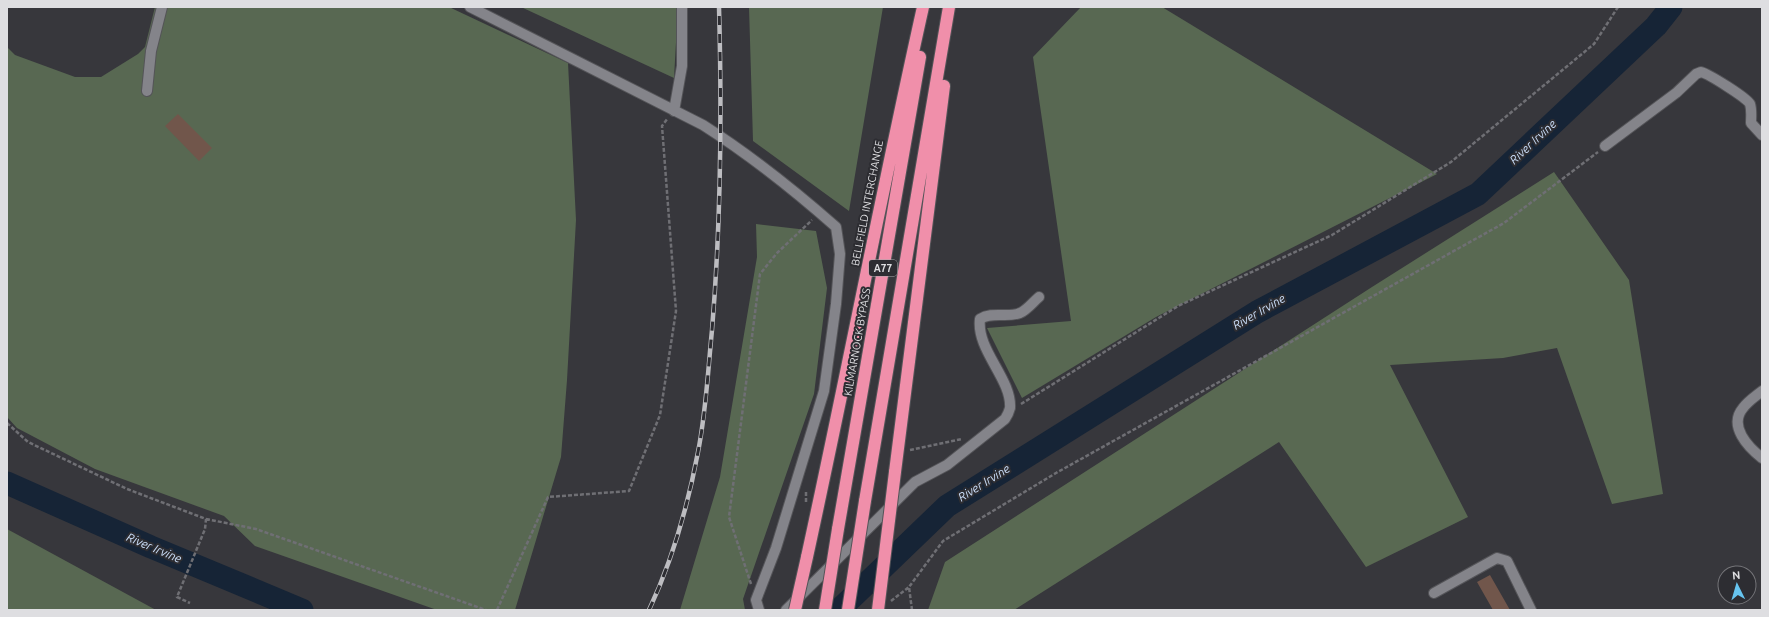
<svg xmlns="http://www.w3.org/2000/svg" width="1769" height="617" viewBox="0 0 1769 617" font-family="Ubuntu,sans-serif">
  <rect width="100%" height="100%" fill="#37373c"/>
  <path fill="#586852" d="M155,7H449L568,63L576,220L567,380L561,457L515,610H437L255,546L224,516L95,469L17,428L7,417V47L15,55L75,77H101L138,54L145,47Z
    M521,7H678L674,78Z
    M749,7H883L849,211L753,141Z
    M1081,7H1162L1437,174L1156,317L1022,398L987,328L1071,321L1033,57Z
    M756,224L816,231L827,288L814,394L743,599L745,610H680L720,477L757,257Z
    M7,529L156,610H7Z"/>
  <path fill="#596952" d="M1554,172L1629,280L1663,494L1612,504L1557,348L1503,358L1390,365L1468,517L1366,567L1279,442L1014,610H928L945,562L1372,287Z"/>
  <g fill="none" stroke-linecap="round" stroke-linejoin="round">
    <path stroke="#162436" stroke-width="23" d="M7,483L151,547L302,610
      M839,610L947,506L1257,312L1478,194L1656,26L1671,7"/>
  </g>
  <path fill="#71564b" d="M178,114L212,148L199,161L165,126Z
    M1490,575L1510,610H1493L1477,582Z"/>
  <g fill="none" stroke-linecap="round" stroke-linejoin="round">
    <g stroke="#545458" stroke-width="12">
      <path id="minor" d="M470,7L703,125C750,155 794,190 836,227L840,254L836,304L824,391L776,548L756,600L759,610
        M147,91L151,51L162,7
        M674,111L682,66V7
        M1605,146L1676,93L1696,74L1701,72C1709,74 1747,98 1750,104C1752,110 1751,117 1751,123L1762,135
        M1762,391C1756,396 1748,401 1743,408C1728,426 1748,447 1762,458
        M1434,593L1497,558L1507,561L1531,610
        M786,610L915,482L947,465L1005,419C1007,416 1009,412 1010,408C1012,379 976,350 980,319C992,311 1007,318 1020,313C1027,310 1033,302 1039,297"/>
    </g>
    <g stroke="#545458" stroke-width="14">
      <path id="highway" d="M895,472L944,86
        M865,501L949,7
        M838,529L920,57
        M807,557C847,374 882,190 923,7"/>
    </g>
    <path stroke="#6f6f74" stroke-width="2.5" stroke-dasharray="4 2" stroke-linecap="butt" d="M1021,404L1178,306L1332,235L1451,162L1594,44L1618,7
      M7,423L28,442L127,489L206,519L205,529L177,597L190,603
      M910,450L962,439
      M806,502V491
      M206,519L256,529L486,610
      M751,584L729,517L760,274L777,253L812,220
      M891,601L909,587
      M497,610L548,497L629,491L660,415L676,311L662,126L668,118
      M912,610L909,587L943,541L1056,473L1504,223L1598,152"/>
    <use href="#minor" stroke="#84848a" stroke-width="10"/>
    <use href="#highway" stroke="#f08faa" stroke-width="12"/>
    <g stroke="#bdbdc1" stroke-width="4.5">
      <path id="rail" d="M649,610C672,561 688,505 698,452C706,412 708,370 712,330C721,222 722,115 719,7"/>
    </g>
    <use href="#rail" stroke="#2d2d32" stroke-width="3" stroke-dasharray="9" stroke-linecap="butt"/>
    <g stroke="#545458" stroke-width="14" stroke-linecap="butt">
      <path id="highway-bridge" d="M795,610L807,557
        M825,610L838,529
        M848,610L865,501
        M878,610L895,472"/>
    </g>
    <use href="#highway-bridge" stroke="#f08faa" stroke-width="12"/>
  </g>
  <g text-anchor="middle" stroke-width="4" stroke-linejoin="round" paint-order="stroke">
    <rect fill="#2d2d32" stroke="#a9a9ac" stroke-width="1" x="869" y="260" width="28" height="16" rx="3"/>
    <g font-size="10" font-weight="bold" fill="#dedee1">
      <text x="883" y="272">A77</text>
    </g>
    <g font-size="11" fill="#dedee1" stroke="#2d2d32">
      <text transform="translate(867 203) rotate(-79)" y="4">BELLFIELD INTERCHANGE</text>
      <text transform="translate(857 342) rotate(-80)" y="4">KILMARNOCK BYPASS</text>
    </g>
    <g font-size="12" font-style="italic" fill="#cbdef9" stroke="#2d2d32">
      <text transform="translate(1533 142) rotate(-43)" y="4">River Irvine</text>
      <text transform="translate(1259 312) rotate(-30)" y="4">River Irvine</text>
      <text transform="translate(984 483) rotate(-32)" y="4">River Irvine</text>
      <text transform="translate(154 548) rotate(23)" y="4">River Irvine</text>
    </g>
  </g>
  <rect width="1769" height="617" fill="none" stroke="#dedee1" stroke-width="16"/>
  <g transform="translate(1737 585) rotate(355)"><circle r="19" fill="#2d2d32" stroke="#747478"/>
  <path d="M0-3L7 15L0 10L-7 15Z" fill="#66c4ef"/>
  <text y="-6" font-size="11" font-weight="bold" text-anchor="middle" fill="#dedee1">N</text>
  </g>
</svg>
